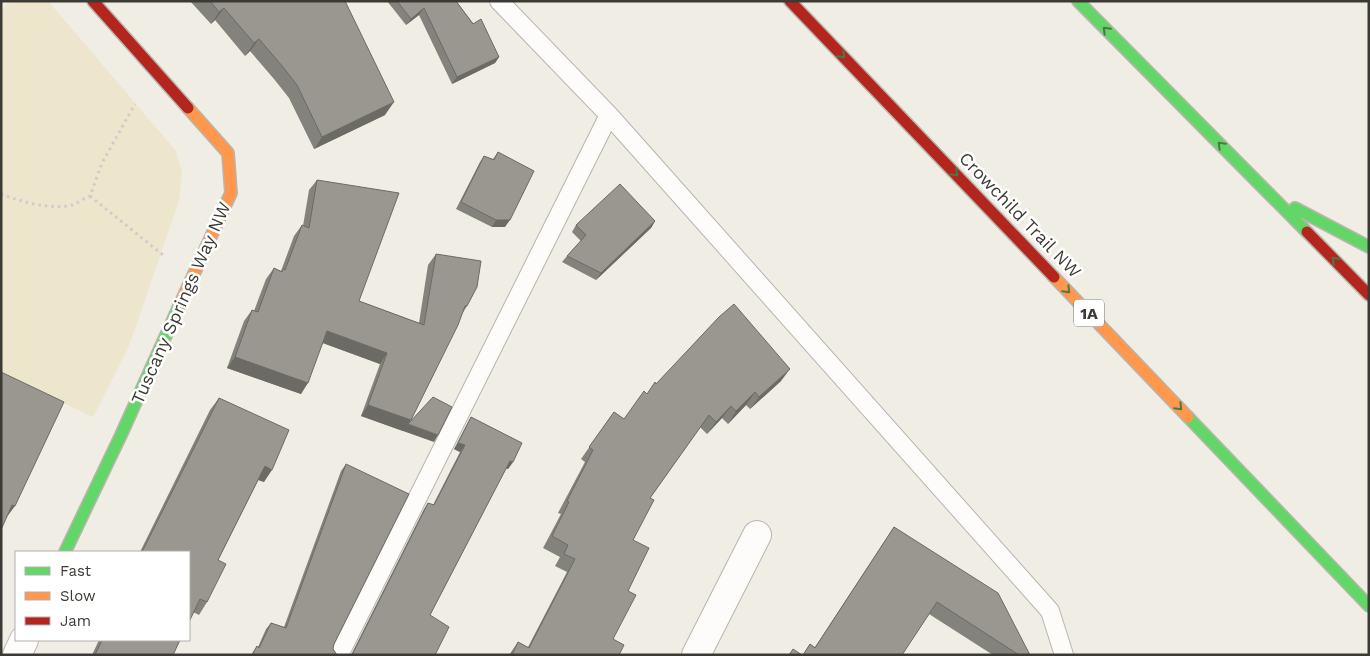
<svg xmlns="http://www.w3.org/2000/svg" width="1370" height="656" viewBox="0 0 1370 656" font-family="'Work Sans',sans-serif">
  <rect width="100%" height="100%" fill="#f0ede4"/>
  <path fill="#ede5cc" d="M11,1H48L176,151L182,173L179,201L129,346L93,417L1,373V10Z"/>
  <g fill="none" stroke-linecap="round" stroke-linejoin="round">
    <g stroke="#b8b5af" stroke-width="20">
      <path id="lane" d="M499,1L609,115
        M339,655L609,115L1050,611L1064,655"/>
    </g>
    <g stroke="#b8b5af" stroke-width="30">
      <path id="street" d="M17,655L24,640
        M696,655L757,535"/>
    </g>
    <g stroke="#b8b5af" stroke-width="14">
      <path id="fast" d="M1078,1L1307,232
        M1295,208L1369,247
        M1188,417L1369,606
        M65,552L121,435L181,302"/>
    </g>
    <g stroke="#b8b5af" stroke-width="14">
      <path id="slow" d="M1054,277L1188,417
        M181,302L231,193L228,153L188,108"/>
    </g>
    <g stroke="#b8b5af" stroke-width="14">
      <path id="jam" d="M93,1L188,108
        M790,1L1054,277
        M1307,232L1369,295"/>
    </g>
    <path stroke="#cecdca" stroke-width="3" stroke-dasharray="2.5 4" stroke-linecap="butt" d="M1,194C22,202 49,210 72,205C78,203 84,198 90,196L102,163L135,104
      M90,196L163,255"/>
    <use href="#lane" stroke="#fdfcfb" stroke-width="18"/>
    <use href="#street" stroke="#fdfcfb" stroke-width="28"/>
    <use href="#fast" stroke="#63d668" stroke-width="11"/>
    <use href="#slow" stroke="#ff974d" stroke-width="11"/>
    <use href="#jam" stroke="#b3261e" stroke-width="11"/>
  </g>
  <path fill="#84827c" d="M190,1H345L385,115L314,149L289,98L274,79L250,51L245,56L215,20L211,24Z
    M387,1H456L499,57L495,63L452,84L419,15L406,25Z
    M498,152L505,227H492L456,209L480,162L484,156L493,159Z
    M317,180L359,301L419,323L428,265L436,254L467,306L462,314L411,420L403,431L361,416L380,364L323,343L301,394L227,368L244,321L252,310L254,311L266,279L274,268L281,271L294,236L302,225L303,226L309,190Z
    M655,221L651,228L596,280L562,262L567,256L581,241L572,232L576,225Z
    M781,381L750,409L746,405L728,424L722,418L707,434L700,427L650,498L633,540L628,591L613,639L619,655H509L518,642L528,647L567,572L555,566L560,557L543,548L561,514L558,513L585,462L581,459L614,412L624,419L656,384Z
    M219,398L264,482L258,480L218,560L207,602L199,615L193,612L189,552H140L210,410Z
    M471,417L513,462L508,469L506,468L430,615L435,655H351L424,509L428,503L433,505L460,452L454,449L467,424Z
    M346,464L333,649L337,655H251L257,646L258,647L266,629L271,623L284,627L341,471Z
    M894,527L1030,655H993L929,614L803,655L810,644L815,647Z
    M99,640H180L173,655H92Z"/>
  <path fill="#6b6a65" d="M224,8L215,20L211,24L219,12Z
    M424,8L419,15L406,25L411,19Z
    M259,39L250,51L245,56L254,43Z
    M499,57L495,63L452,84L457,77Z
    M394,102L385,115L314,149L322,137Z
    M496,220H510L505,227H492Z
    M655,221L651,228L596,280L601,273Z
    M327,331L387,353L380,364L320,342Z
    M235,357L308,383L301,394L227,368Z
    M790,369L781,381L750,409L759,397Z
    M755,392L746,405L728,424L736,411Z
    M368,405L411,420L403,431L361,416Z
    M731,406L722,418L707,434L716,422Z
    M408,424L438,435L434,442L403,431Z
    M458,443L465,445L460,452L454,449Z
    M510,461L513,462L508,469L505,468Z
    M265,466L272,470L264,482L256,479Z
    M12,505L15,506L6,518Z"/>
  <path fill="#999790" stroke="#6b6a65" d="M210,1H345L394,102L322,137L297,85L283,67L259,39L254,43L224,8L219,12Z
    M397,1H456L473,24L481,19L499,57L457,77L424,8L411,19Z
    M498,152L534,171L510,220H496L461,202L484,156L494,160Z
    M317,180L399,193L359,301L424,325L436,254L481,261L477,287L467,306H465L458,325L411,420L368,405L387,353L327,331L308,383L235,357L252,310L258,312L274,268L282,272L283,269L285,270L302,225L309,228Z
    M620,184L655,221L601,273L567,256L586,235L576,225Z
    M734,304L790,369L759,397L755,392L736,411L731,406L716,422L709,415L650,498L654,500L633,540L649,548L628,591L636,595L613,639L624,645L619,655H512L518,642L529,648L575,559L564,554L568,545L552,536L569,502L567,501L593,450L589,447L614,412L624,419L644,391L647,394L655,382L656,384L719,317Z
    M1,372L64,402L15,506L12,505L1,530Z
    M433,397L452,407L438,435L408,424Z
    M219,398L289,430L272,470L265,466L218,560L226,564L207,602L200,599L189,622V552H142Z
    M471,417L522,443L513,462L510,461L430,615L449,627L435,655H427L425,654V655H351L353,653L428,503L434,505L465,445L458,443Z
    M346,464L409,494L334,644L333,649L337,655H252L257,646L259,648L271,623L286,628Z
    M894,527L998,593L1030,655H1019L937,602L902,655H803L810,644L815,648Z
    M102,640H180L173,655H95Z
    M793,649L802,655H789Z"/>
  <defs><path id="oneway-chevron" d="M-2-3.5L2.5 0L-2 3.5" fill="none" stroke-width="1.6" stroke-linecap="round" stroke-linejoin="round" transform="scale(1.25)"/></defs>
  <g stroke="#4c7849">
    <use href="#oneway-chevron" transform="translate(1106 30) rotate(-135)"/>
    <use href="#oneway-chevron" transform="translate(842 55) rotate(46)"/>
    <use href="#oneway-chevron" transform="translate(1221 145) rotate(-135)"/>
    <use href="#oneway-chevron" transform="translate(955 173) rotate(46)"/>
    <use href="#oneway-chevron" transform="translate(1335 260) rotate(-134)"/>
    <use href="#oneway-chevron" transform="translate(1067 290) rotate(46)"/>
    <use href="#oneway-chevron" transform="translate(1179 407) rotate(46)"/>
  </g>
  <g text-anchor="middle" stroke-width="5" stroke-linejoin="round" paint-order="stroke">
    <rect fill="#fff" stroke="#767571" stroke-width="1" x="1074" y="299.5" width="30" height="27" rx="4"/>
    <g font-size="16" font-weight="bold" fill="#3c3a34">
      <text x="1089" y="319">1A</text>
    </g>
    <g font-size="18" fill="#3c3a34" stroke="#fff">
      <text transform="translate(1020 215) rotate(46)" y="6">Crowchild Trail NW</text>
      <text transform="translate(181 303) rotate(-66)" y="6">Tuscany Springs Way NW</text>
    </g>
  </g>
  <rect width="1370" height="656" fill="none" stroke="#3c3a34" stroke-width="5"/>
  <rect x="15" y="551" width="175" height="90" fill="#ffffff" stroke="#b1b0ae"/>
  <rect x="25" y="567" width="25" height="8" fill="#63d668" stroke="#b1b0ae"/>
  <text x="60" y="576" font-size="15" fill="#3c3a34">Fast</text>
  <rect x="25" y="592" width="25" height="8" fill="#ff974d" stroke="#b1b0ae"/>
  <text x="60" y="601" font-size="15" fill="#3c3a34">Slow</text>
  <rect x="25" y="617" width="25" height="8" fill="#b3261e" stroke="#b1b0ae"/>
  <text x="60" y="626" font-size="15" fill="#3c3a34">Jam</text>
</svg>
